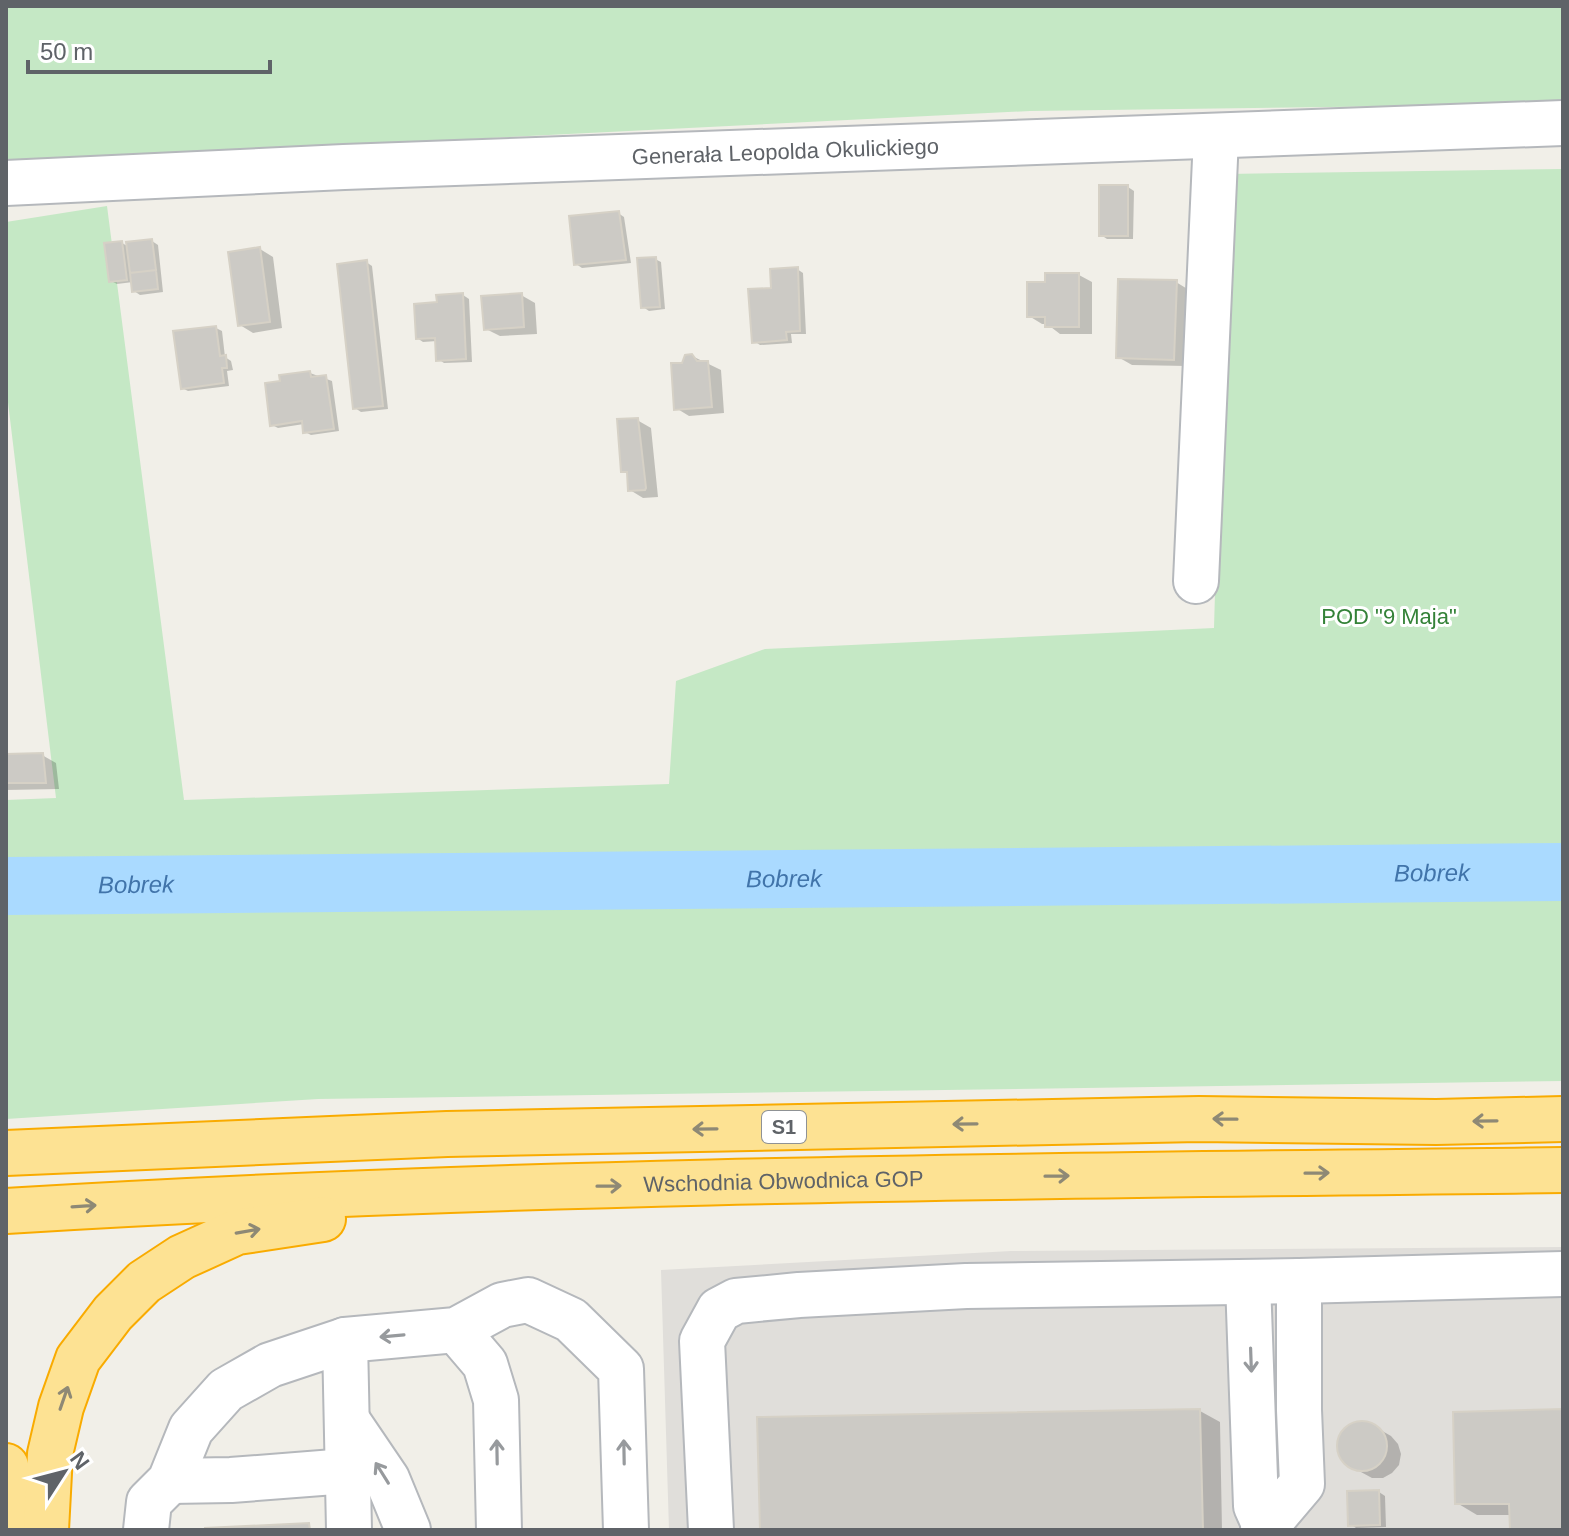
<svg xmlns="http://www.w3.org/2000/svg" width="1569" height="1536" viewBox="0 0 1569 1536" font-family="Arial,sans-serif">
  <rect width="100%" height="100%" fill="#f1efe8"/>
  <path fill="#e0deda" d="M1563,1247V1530H669L661,1270L1011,1251Z"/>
  <path fill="#c5e8c5" d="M6,6H1563V104L1030,111L6,162Z
    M1563,169V1081L318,1099L6,1119V800L56,798L6,386V222L107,206L184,800L669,784L676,681L765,649L1214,628L1227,174Z"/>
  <path fill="#0003" d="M1128,187L1134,191L1133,239H1107L1101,235Z
    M618,213L624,217L631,263L582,268L576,264Z
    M152,241L158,245L163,292L140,295L134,291L133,282L117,284L111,281L122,243L129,247Z
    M260,249L273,257L282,328L253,333L240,325Z
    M655,259L661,262L665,309L649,311L643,307Z
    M366,262L372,266L388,409L361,412L355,408Z
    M797,269L803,273L806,334H791L792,343L760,345L754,341L773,289Z
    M1079,275L1092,282V334H1060L1047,324H1042L1029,316Z
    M1176,282L1189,290L1187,366L1132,365L1118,357Z
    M463,295L469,299L472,362L444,363L438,359L437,341L423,342L417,338L439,304Z
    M521,295L535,303L537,334L500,336L486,329Z
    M216,328L222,331L225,357L231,361L233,370L227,371L229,386L188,391L182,388Z
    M692,356L721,370L724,413L689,416L676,408Z
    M310,373L332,381L339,431L311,435L305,432L304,424L278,428L272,425Z
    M637,420L651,428L658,497L643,498L630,490L629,474L623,471Z
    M42,755L56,763L59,789L6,790V756Z
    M1200,1411L1220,1422L1222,1530H762Z
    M1563,1411V1530H1512L1511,1515H1477L1457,1503Z
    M1356,1423H1367L1377,1428L1391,1436L1398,1444L1401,1454L1399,1465L1392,1473L1383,1478H1372L1348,1465L1341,1457L1338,1447L1340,1437L1347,1428Z
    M1379,1492L1385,1496L1386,1527L1356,1528L1350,1524Z"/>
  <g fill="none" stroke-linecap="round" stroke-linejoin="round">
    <path stroke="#aadaff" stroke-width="58" id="s1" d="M6,886L1563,872"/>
  </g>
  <path fill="#cccac5" stroke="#d6d1c6" stroke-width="2" d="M1099,185H1128V236H1099Z
    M619,211L626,260L574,265L569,216Z
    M152,239L156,270L130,273L126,242Z
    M122,241L127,280L109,282L104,243Z
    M260,247L270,322L238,326L228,252Z
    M656,257L660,307L641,308L637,258Z
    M367,260L383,406L353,409L337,264Z
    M798,267L800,331L786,332L787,340L752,343L748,289L771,288L770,269Z
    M156,270L158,289L132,292L130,273Z
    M1045,273H1079V327H1045V317H1027V282H1045Z
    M1118,279L1177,280L1174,360L1116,358Z
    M463,293L466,359L436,361L435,338L416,339L414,304L437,302L436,295Z
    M522,293L524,327L484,330L481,296Z
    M216,326L220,356L226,355L227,368H222L224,383L181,389L173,331Z
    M692,354L697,361H708L712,407L674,410L671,363H682L685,355Z
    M310,371L311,377L326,375L334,429L303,433L302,421L270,426L265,383L280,381L279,375Z
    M638,418L646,488L645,490L628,491L627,472H621L617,419Z
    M43,753L46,783H6V754Z
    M1200,1409L1203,1530H760L757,1417Z
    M1563,1409V1530H1510L1509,1504H1455L1453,1412Z
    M1337 1446a25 25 0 1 1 50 0a25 25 0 1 1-50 0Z
    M1379,1490L1380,1525L1348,1526L1347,1491Z
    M309,1523L310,1530H205V1528Z"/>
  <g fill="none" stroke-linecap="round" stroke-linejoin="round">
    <g stroke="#b5b8bc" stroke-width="48">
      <g id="minor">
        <path id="s2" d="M6,183L344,167L1563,123"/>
        <path d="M1196,581L1216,137"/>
        <path d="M1248,1282L1256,1506L1265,1526"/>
        <path d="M456,1330L485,1364L496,1400L499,1530"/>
        <path d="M345,1340L456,1330L502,1305L528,1300L571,1320L621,1369L626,1530"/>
        <path d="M347,1420L387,1479L408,1530"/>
        <path d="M170,1481L231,1480L347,1471"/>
        <path d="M146,1530L149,1502L170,1481L191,1429L226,1390L270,1365L345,1340L349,1530"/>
        <path d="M711,1530L702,1341L719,1310L736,1301L799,1295L966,1286L1299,1281L1563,1274"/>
        <path d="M1263,1530L1302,1484L1299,1410V1281"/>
      </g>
    </g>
    <g stroke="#f9ab00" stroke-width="48">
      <g id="highway">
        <path d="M6,1153L447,1134L1199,1119L1436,1122L1563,1119"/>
        <path id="s3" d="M6,1211C524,1179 1044,1176 1563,1170"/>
        <path d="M6,1466L22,1530"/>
        <path d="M46,1530L50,1454L61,1407L78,1359L113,1313L144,1282L182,1257L237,1232L323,1219"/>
      </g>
    </g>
    <use href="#minor" stroke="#fff" stroke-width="44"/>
    <use href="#highway" stroke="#fde293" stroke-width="44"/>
  </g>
  <defs><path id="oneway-shaft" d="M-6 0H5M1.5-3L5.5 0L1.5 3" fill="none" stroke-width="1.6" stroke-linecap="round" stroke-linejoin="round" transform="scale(2)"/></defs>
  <g stroke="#8e8975">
    <use href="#oneway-shaft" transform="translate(1225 1119) rotate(-179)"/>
    <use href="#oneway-shaft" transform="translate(1485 1121) rotate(179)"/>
    <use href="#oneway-shaft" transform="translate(965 1124) rotate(179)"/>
    <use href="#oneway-shaft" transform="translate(705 1129) rotate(179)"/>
    <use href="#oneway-shaft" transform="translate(1317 1173) rotate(-1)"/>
    <use href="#oneway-shaft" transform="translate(1057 1176) rotate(-1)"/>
    <use href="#oneway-shaft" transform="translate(609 1186) rotate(-1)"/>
    <use href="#oneway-shaft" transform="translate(84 1206) rotate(-4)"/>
    <use href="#oneway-shaft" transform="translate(248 1231) rotate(-10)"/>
    <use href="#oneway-shaft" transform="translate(64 1398) rotate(-71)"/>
  </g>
  <g stroke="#979a9d">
    <use href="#oneway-shaft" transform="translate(392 1336) rotate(175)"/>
    <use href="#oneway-shaft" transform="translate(1251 1360) rotate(88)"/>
    <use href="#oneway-shaft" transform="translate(497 1452) rotate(-91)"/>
    <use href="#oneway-shaft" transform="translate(624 1452) rotate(-91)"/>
    <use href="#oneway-shaft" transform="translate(382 1473) rotate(-122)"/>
  </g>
  <g text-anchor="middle" stroke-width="6" stroke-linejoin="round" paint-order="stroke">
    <rect fill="#fff" stroke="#8f9295" stroke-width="2" x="762" y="1111" width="44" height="32" rx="6"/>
    <g font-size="20" font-weight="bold" fill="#5f6368">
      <text x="784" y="1134">S1</text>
    </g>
    <g font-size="22" fill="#5f6368" stroke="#fff">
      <text dy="8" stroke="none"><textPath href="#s2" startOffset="780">Generała Leopolda Okulickiego</textPath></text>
      <text dy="8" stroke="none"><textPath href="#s3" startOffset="778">Wschodnia Obwodnica GOP</textPath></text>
    </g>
    <g font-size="22" fill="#348238" stroke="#fff">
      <text x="1389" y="624">POD "9 Maja"</text>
    </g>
    <g font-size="24" font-style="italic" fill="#4174aa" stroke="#fff">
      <text dy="8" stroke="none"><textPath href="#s1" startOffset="1426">Bobrek</textPath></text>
      <text dy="8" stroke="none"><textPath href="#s1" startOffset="778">Bobrek</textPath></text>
      <text dy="8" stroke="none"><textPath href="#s1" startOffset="130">Bobrek</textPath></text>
    </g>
  </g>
  <rect width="1569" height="1536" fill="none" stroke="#5f6368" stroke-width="16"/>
  <g transform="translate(64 1472) rotate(54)" stroke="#ffffff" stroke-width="6" paint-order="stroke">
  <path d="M0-6L14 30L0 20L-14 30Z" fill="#5f6368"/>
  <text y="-12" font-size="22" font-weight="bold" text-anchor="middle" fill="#5f6368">N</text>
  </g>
  <path d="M28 60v12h242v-12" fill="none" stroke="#5f6368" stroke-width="4"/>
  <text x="40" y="60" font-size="24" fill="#5f6368" stroke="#ffffff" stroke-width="6" paint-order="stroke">50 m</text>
</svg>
